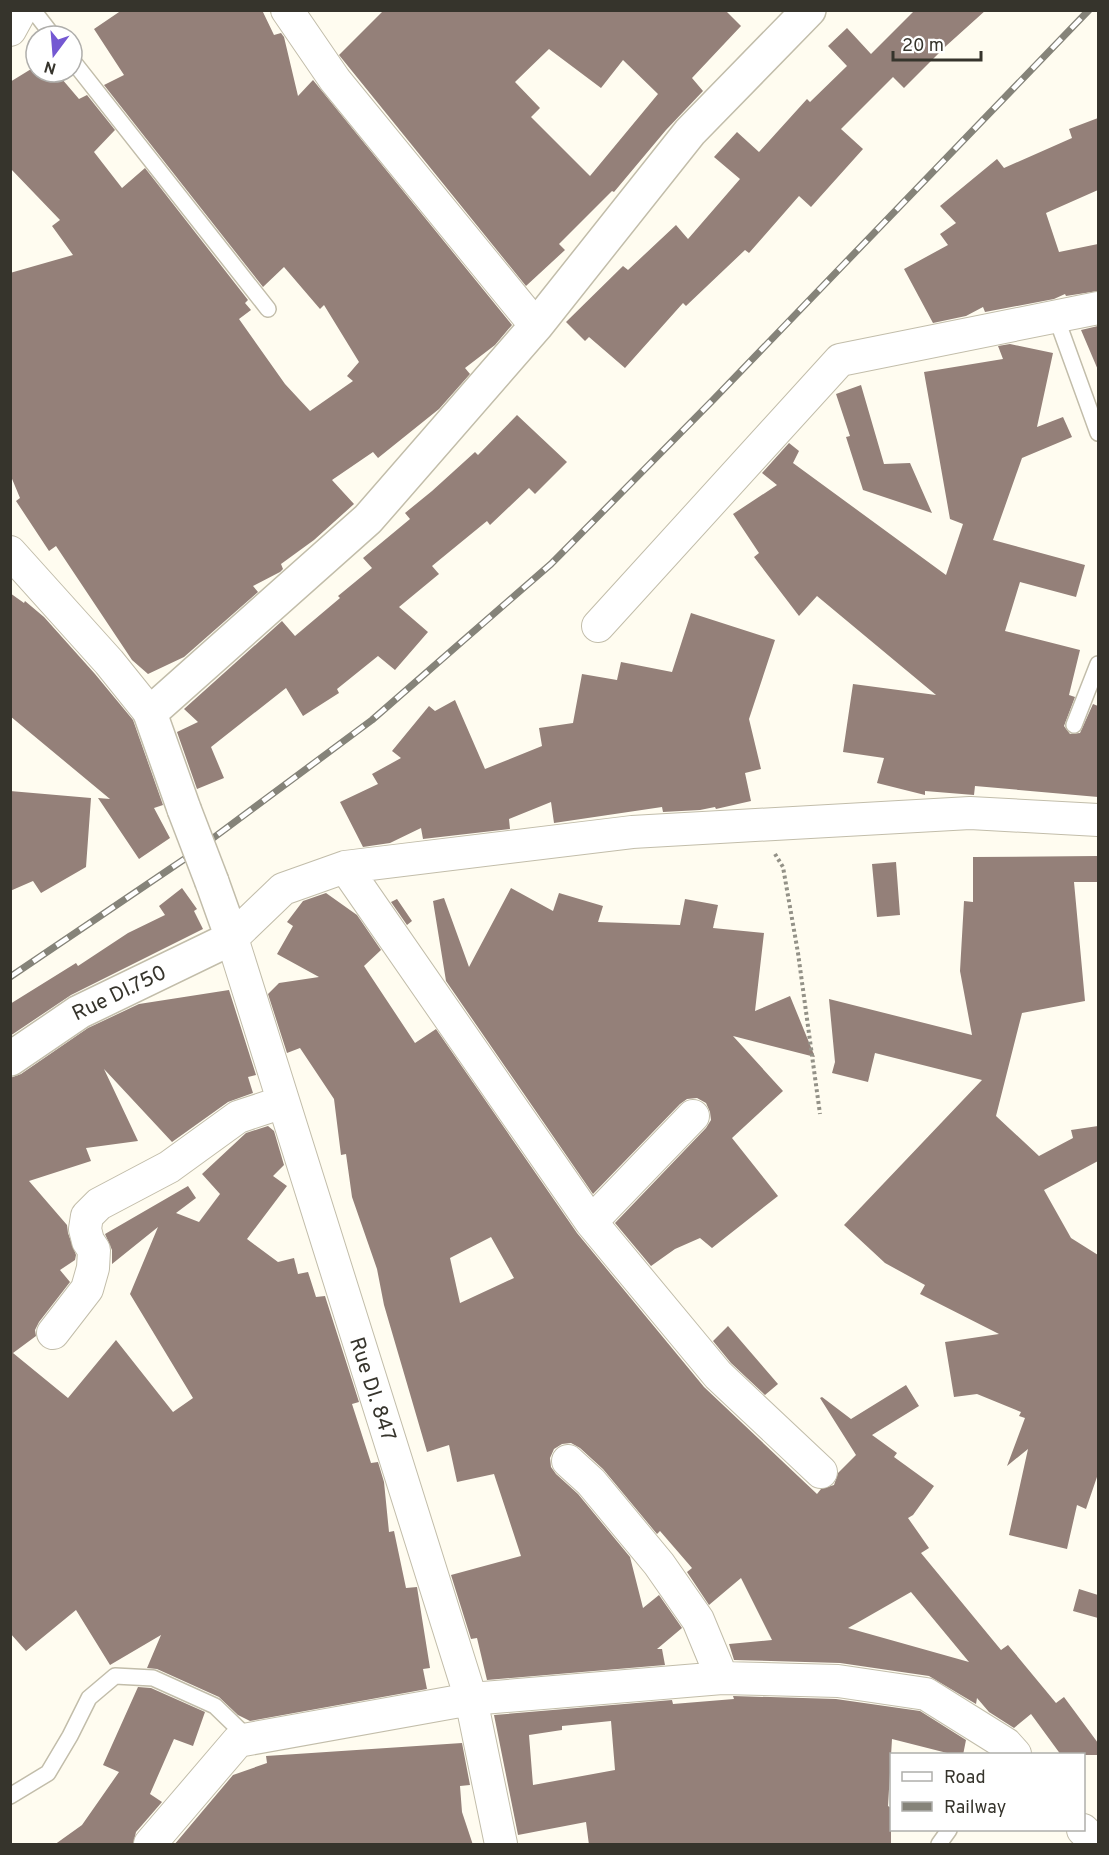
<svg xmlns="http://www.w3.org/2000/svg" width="1109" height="1855" viewBox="0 0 1109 1855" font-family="Overpass,sans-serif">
  <rect width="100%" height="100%" fill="#fffcf0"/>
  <path fill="#948079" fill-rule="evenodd" d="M122,10H262L274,35L281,33L284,37L298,96L313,80L512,325L495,345L465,368L470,374L439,409L378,458L373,452L332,480L354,504L314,540L281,564L283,569L280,572L253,586L258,592L184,657L148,674L132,660L56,546L49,551L16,501L20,498L10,474V273L73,255L52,226L60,220L10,168V82L36,66V72H56L79,99L87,95L115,130L94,152L122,188L145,168L248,300L245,303L251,310L239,319L285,384L310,411L353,381L347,376L359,362L324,305L320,309L284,267L263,287L104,85L124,75L94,29Z
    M384,10H725L741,26L692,78L703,91L666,130L614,192L612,191L559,244L565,250L526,286L339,55ZM549,49L601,88L623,60L658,94L590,176L531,117L540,108L515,82Z
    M915,10H986L946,46L904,88L893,77L841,129L863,149L811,207L799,196L749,253L745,250L686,306L683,303L625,368L589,337L585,341L566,322L623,266L628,270L676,225L688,239L740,179L714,157L737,132L759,152L807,99L810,102L847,66L828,46L847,28L871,54Z
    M1098,118V190L1046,213L1059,252L1098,244V291L1066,296L1065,294L1054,299L985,312L983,307L966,316L933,323L904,269L948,245L940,234L956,223L940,206L997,159L1004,168L1072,138L1069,129Z
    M1098,326V370L1081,330Z
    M1010,344L1053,353L1037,427L1063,417L1072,437L1022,458L993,540L1085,565L1076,597L1020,582L1005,631L1080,650L1069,695L1075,697L1064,726L1070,734L1080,733L1093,704L1098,706V797L975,786L974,795L925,791V795L877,783L884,758L843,752L853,684L936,695L817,596L799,616L754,557L759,553L733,514L777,485L762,473L789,443L799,451L793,463L946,575L963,524L950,519L924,372L1003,359L998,346Z
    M861,385L884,464L910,463L932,513L863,490L846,437L850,436L836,394Z
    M517,415L567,462L535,494L529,488L490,525L487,521L432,566L439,574L399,607L428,632L395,670L378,656L337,689L339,693L303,716L286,688L211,747L224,778L197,789L177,732L198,722L184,709L282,621L295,636L340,598L338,596L372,568L363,558L410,519L405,513L432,491L475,452L478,455Z
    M10,593L24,603L25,601L44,617L95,674L133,720L163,805L154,808L170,838L139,859L98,798L110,799L10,716Z
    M691,613L775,640L749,719L761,769L745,773L751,801L716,809L715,807L700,810L663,812L662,807L554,823L551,802L509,819L510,829L423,839L421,828L390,843L363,847L340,802L378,784L372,774L401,758L392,751L429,706L435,711L455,700L485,769L542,746L539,728L573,723L582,674L617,680L621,662L672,672Z
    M10,791L91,798L86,867L41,893L33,881L10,891Z
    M1098,856V882H1074L1085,1001L1022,1013L996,1116L1039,1156L1073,1138L1071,1130L1098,1126V1161L1044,1190L1071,1238L1098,1255V1474L1086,1509L1077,1505L1067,1549L1009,1535L1028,1449L1007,1466L1025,1418L1019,1416L1021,1412L977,1394L954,1397L945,1342L999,1334L920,1294L925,1285L885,1263L844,1225L982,1080L875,1053L868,1082L832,1073L835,1062L829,999L972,1035L960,971L964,901L973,902V857Z
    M896,862L900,915L877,917L872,864Z
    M182,888L197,909L194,911L203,929L71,995L10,1036V1004L76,963L78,966L128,933L165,915L159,906Z
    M511,888L553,911L559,893L603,906L598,922L680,925L685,899L718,905L713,928L764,933L755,1011L790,996L815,1057L733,1036L783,1091L732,1138L778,1196L712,1248L700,1238L675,1249L651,1266L615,1223L706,1128L711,1120L710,1112L706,1103L697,1098L687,1099L680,1104L593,1194L446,981L433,901L444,898L469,967Z
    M326,893L357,915L381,950L364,966L415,1043L436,1029L577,1233L704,1387L817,1494L821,1489L834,1485L838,1473L856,1455L820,1398L822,1397L851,1419L906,1385L919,1406L872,1435L897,1453L894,1457L934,1486L913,1515L908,1518L929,1548L921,1553L1001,1650L1008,1645L1056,1703L1064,1697L1098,1743V1755H1061L1031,1714L1014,1728L989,1712L977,1698L976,1704L929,1676L840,1663L734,1660L729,1644L772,1640L741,1578L709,1605L687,1572L692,1568L660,1531L657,1534L603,1469L580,1448L571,1443L562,1444L554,1449L550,1458L551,1467L556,1474L578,1494L630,1557L643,1608L659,1595L682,1628L657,1649H662L665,1665L487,1680L477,1638L471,1639L451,1575L521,1556L494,1474L457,1482L449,1445L427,1452L384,1305L377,1269L352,1197L346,1154L341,1155L334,1099L300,1048L287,1053L268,994L279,983L319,977L277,954L293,926L287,922L303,901ZM491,1237L514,1278L460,1303L450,1258ZM911,1592L969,1662L848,1628Z
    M397,899L412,921L407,925L391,902Z
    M229,990L256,1075L248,1077L253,1093L228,1102L172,1142L104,1069L138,1141L86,1148L91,1161L29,1181L67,1225L68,1233L76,1255L75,1260L60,1270L70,1282L39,1322L35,1330L36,1336L13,1353L68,1398L116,1340L173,1412L193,1398L130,1294L158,1227L112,1264V1250L105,1234L188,1186L196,1198L176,1213L199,1222L220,1194L202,1174L246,1133L268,1126L274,1131L284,1165L273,1176L287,1186L247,1239L278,1262L294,1258L298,1274L308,1272L316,1297L325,1296L359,1402L352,1404L371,1463L378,1462L384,1482L389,1532L394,1531L406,1588L417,1587L430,1668L423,1669L427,1689L250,1721L238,1715L219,1697L157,1669L147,1668L161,1635L110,1665L76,1610L26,1651L10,1633V1078L21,1074L88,1028L139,1004Z
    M728,1326L778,1384L765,1395L731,1363L713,1341Z
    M1079,1589L1098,1595V1618L1073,1611Z
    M138,1687L151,1688L205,1712L193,1746L174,1739L150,1794L162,1802L136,1832L133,1845H54L82,1825L119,1772L103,1765Z
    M733,1696L836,1699L920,1711L966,1740L963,1755H955L892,1739L888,1806L891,1808V1845H589L586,1822L518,1835L494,1715L672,1700L673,1704L734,1699ZM611,1721L615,1770L533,1785L529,1735L562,1730V1726Z
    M462,1743L470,1785L460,1786L462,1812L473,1845H174L233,1775L267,1763L266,1756Z"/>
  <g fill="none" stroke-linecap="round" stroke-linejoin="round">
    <g stroke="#c2bdaa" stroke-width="18">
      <path id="service" d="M33,10L53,36
        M72,60L268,309
        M1056,317L1098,433
        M1074,725L1098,664
        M10,1796L48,1773L70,1736L89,1698L115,1676L153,1678L215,1706L249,1739
        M939,1844L949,1830"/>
    </g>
    <g stroke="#c2bdaa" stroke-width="34">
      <path id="minor" d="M287,10L335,80L536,326
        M10,30L21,10
        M10,552L109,662L150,713
        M598,626L840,360L1098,308
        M345,867L591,1222L718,1375L821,1472
        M591,1222L693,1116
        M53,1333L87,1289L93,1268L94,1250L88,1241L85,1229L87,1216L99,1204L169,1167L238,1117L283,1102
        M568,1461L591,1482L659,1564L698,1620L722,1678
        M1083,1830L1097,1844
        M150,1844L238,1741L471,1699L722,1678L838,1681L926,1694L1006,1744L1015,1754
        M501,1844L471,1699L232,938L283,889L345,867L632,832L970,813L1098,820"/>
    </g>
    <g stroke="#c2bdaa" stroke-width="36">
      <g id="tertiary">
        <path d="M184,809L150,713L368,519L536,326L690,132L809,10"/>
        <path id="s1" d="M10,1059L79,1012L232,938L212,882"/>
      </g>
    </g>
    <path stroke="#939187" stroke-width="4" stroke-dasharray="3 3" stroke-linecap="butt" d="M775,854L783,867L798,953L820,1114"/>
    <use href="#service" stroke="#fff" stroke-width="15"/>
    <use href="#minor" stroke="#fff" stroke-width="32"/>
    <use href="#tertiary" stroke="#fff" stroke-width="33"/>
    <g stroke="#858379" stroke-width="7">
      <path id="rail" d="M10,977L189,856L372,720L551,564L713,400L1089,10"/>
    </g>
    <use href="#rail" stroke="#fff" stroke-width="4.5" stroke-dasharray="14" stroke-linecap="butt"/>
    <g stroke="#c2bdaa" stroke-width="36" stroke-linecap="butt">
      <path id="tertiary-bridge" d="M184,809L212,882"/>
    </g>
    <use href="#tertiary-bridge" stroke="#fff" stroke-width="33"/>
  </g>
  <g text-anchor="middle" stroke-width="5" stroke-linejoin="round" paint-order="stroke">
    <g font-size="21" fill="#36342c" stroke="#fff">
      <text dy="7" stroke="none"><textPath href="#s1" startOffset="128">Rue DI.750</textPath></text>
      <text transform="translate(373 1389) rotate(72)" y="7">Rue DI. 847</text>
    </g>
  </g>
  <rect width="1109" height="1855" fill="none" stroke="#36342c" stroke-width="24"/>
  <rect x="890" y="1753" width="195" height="78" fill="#ffffff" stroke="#afaeab" stroke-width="1.5"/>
  <rect x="902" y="1772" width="30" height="9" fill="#ffffff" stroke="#afaeab" stroke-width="1.5"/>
  <text x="944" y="1783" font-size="18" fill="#36342c">Road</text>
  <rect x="902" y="1802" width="30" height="9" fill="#858379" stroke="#afaeab" stroke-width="1.5"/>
  <text x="944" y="1813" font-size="18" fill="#36342c">Railway</text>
  <g transform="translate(54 54) rotate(196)"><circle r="28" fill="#ffffff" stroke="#afaeab" stroke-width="1.5"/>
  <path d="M0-4.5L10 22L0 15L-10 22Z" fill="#7458d2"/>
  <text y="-9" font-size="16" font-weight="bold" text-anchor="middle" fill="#36342c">N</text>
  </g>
  <path d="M893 51v9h88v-9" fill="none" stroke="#36342c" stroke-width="3"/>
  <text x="902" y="51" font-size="18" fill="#36342c" stroke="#ffffff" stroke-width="4.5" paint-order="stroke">20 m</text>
</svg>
